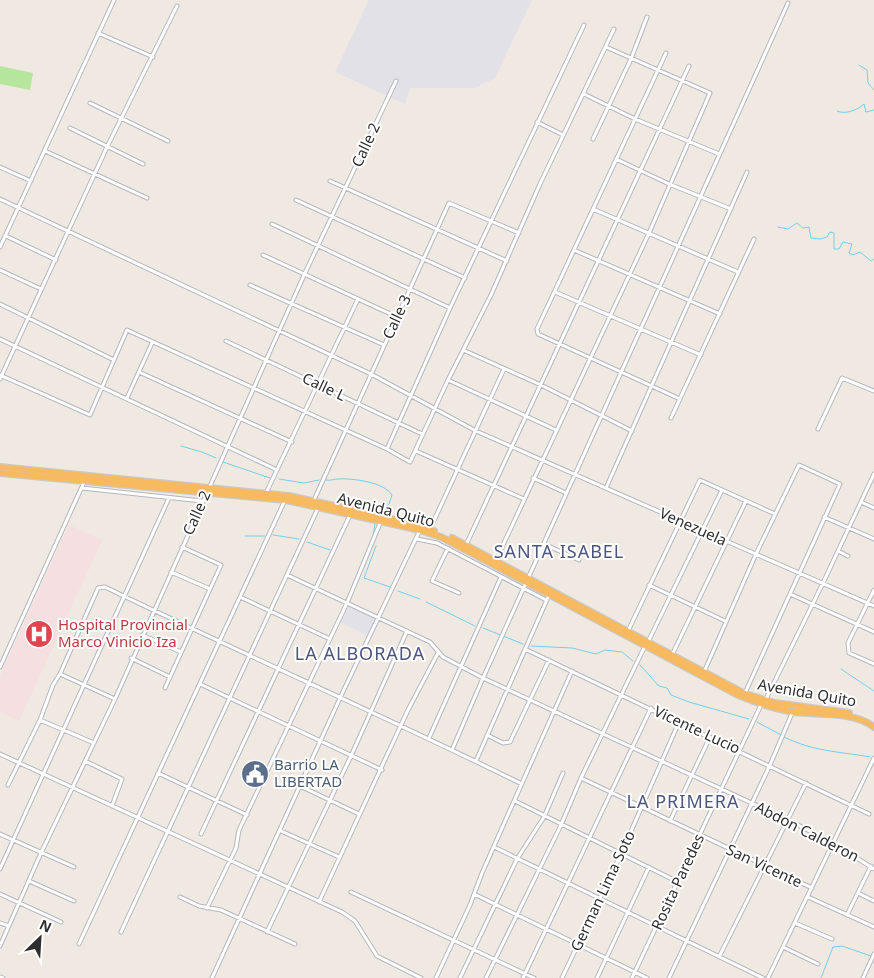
<svg xmlns="http://www.w3.org/2000/svg" width="874" height="978" viewBox="0 0 874 978" font-family="'Noto Sans',sans-serif">
  <rect width="100%" height="100%" fill="#efe9e1"/>
  <path fill="#e3e1e8" d="M369,0H532L495,78L475,88H410L405,104L335,72Z
    M348,606L376,619L368,636L340,622Z"/>
  <path fill="#f5dfe0" d="M69,525L102,540L19,721L0,712V676Z"/>
  <path fill="#b6e59e" d="M0,66L33,73L30,90L0,84Z"/>
  <g fill="none" stroke-linecap="round" stroke-linejoin="round">
    <path stroke="#75cff0" stroke-width="1" d="M859,65L867,70L868,83L874,90
      M837,111C845,115 858,110 864,104L866,112L874,110
      M778,227L788,229L797,223L803,228L809,227L811,238L820,239L827,237L830,232L834,233V249H839L843,242L852,244L849,253L853,255L860,252L871,261L874,259
      M181,446L202,452L216,458
      M223,462L270,478
      M279,479L304,483L319,480
      M326,480C331,481 333,479 338,479C352,478 384,482 392,495L389,504L381,511
      M273,535L299,539
      M245,536H265
      M373,536L375,524
      M307,542L330,550
      M376,546L364,578L390,587
      M398,591L420,599
      M426,602L475,626
      M483,628L523,644
      M531,646L572,648L596,654L605,650L622,652L633,661
      M640,665L659,686L667,688L671,695L689,702L749,719
      M841,669L874,691
      M757,722L781,735
      M784,737C815,752 837,751 870,757
      M821,978L833,947L842,946L871,956"/>
    <g stroke="#b4b7c1" stroke-width="5">
      <path id="minor" d="M98,33L153,57
        M666,53L537,329L538,334L680,399
        M584,94L635,119L719,154
        M90,103L168,141
        M537,122L563,135
        M70,128L143,164
        M593,139L631,59L647,17
        M45,151L147,198
        M616,159L669,184L731,209
        M0,167L31,181
        M330,181L507,261
        M0,199L371,374L476,431L874,606
        M296,200L465,278
        M593,209L738,272
        M272,224L450,308
        M6,236L56,260
        M0,247L114,0
        M574,250L720,314
        M263,255L397,317
        M0,270L41,289
        M250,285L384,345
        M555,292L701,355
        M0,304L114,360
        M0,339L277,470
        M226,341L422,434
        M463,350L541,385L632,431
        M139,372L292,442
        M0,375L90,415L127,330L387,449L410,462L448,380L491,295L540,184L614,29
        M0,379L107,147L177,6
        M448,380L556,430
        M127,398L152,343
        M671,418L754,239
        M818,429L842,378L874,391
        M387,449L450,308L584,25
        M416,451L524,499
        M533,478L566,493
        M82,488L202,501
        M606,488L747,172
        M266,493L358,299
        M314,500L449,203L519,233
        M861,502L874,508
        M824,517L874,539
        M430,529L504,369
        M417,539L437,543L546,600
        M544,544L579,560
        M466,545L689,66
        M448,548L432,581L459,593
        M838,551L848,556
        M496,560L649,233L710,93L606,47
        M171,572L210,589
        M287,575L430,642L443,657L483,678L788,820L833,843L874,869
        M649,585L725,621
        M874,590L848,643L849,653L874,664
        M790,594L874,632
        M240,597L330,639
        M628,631L700,480L775,514
        M142,635L181,652
        M648,642L722,490
        M525,649L869,814
        M672,655L746,501
        M131,658L170,677
        M0,667L85,480
        M704,672L756,554L799,465L840,484L745,693
        M60,674L98,588L105,587C243,654 384,716 522,784
        M200,684L382,770
        M165,688L221,565L182,547
        M765,701L823,583L874,474
        M40,720L94,743
        M487,735L503,743L510,742L549,660
        M429,738L501,577
        M452,750L483,678L788,3
        M0,754L342,912L355,921L377,956L421,978
        M85,761L122,779L112,806
        M476,761L549,595
        M158,773L247,815
        M581,778L812,888
        M8,785L40,720L53,685L60,674L115,699
        M300,786L359,814
        M515,801L678,882
        M670,821L710,737
        M281,831L339,857
        M0,834L74,867
        M201,834L350,515
        M494,847L763,978
        M0,869L169,498
        M29,881L74,901
        M351,892L534,978
        M858,893L874,901
        M0,894L61,922
        M474,894L647,978
        M180,897L199,906L221,910L295,944
        M808,897L874,927
        M319,902L408,710L438,653
        M207,908L236,848L239,830L347,603L381,521
        M847,915L871,866
        M0,923L9,926
        M795,923L832,939
        M121,932L319,506
        M267,932L351,756L407,631
        M79,944L285,500
        M0,946L41,853L115,699L305,273L396,81
        M783,947L818,964
        M719,957L806,783
        M0,977L3,978
        M212,978L340,698L420,530
        M436,978L470,905L482,873L572,671
        M460,978L517,859L544,817L563,773
        M486,978L561,825L581,778L645,646
        M523,978L651,708
        M562,978L621,854L679,722
        M597,978L649,867
        M632,978L761,705
        M669,978L770,765L793,711
        M768,978L874,758
        M863,978L874,954"/>
    </g>
    <g stroke="#c9c9c9" stroke-width="8">
      <path id="trunk" d="M0,467L289,496L385,517L434,531
        M0,473L286,500L420,530L441,537L466,550L738,695C756,702 774,709 794,712C820,715 853,711 874,727
        M452,538L745,694L775,703L849,713"/>
    </g>
    <use href="#minor" stroke="#fff" stroke-width="3"/>
    <use href="#trunk" stroke="#f8ba60" stroke-width="5.5"/>
  </g>
  <defs>
    <g id="hospital-disc" transform="scale(1.4375)"><circle r="9.5" fill="#e0444e" stroke="#fff"/><path d="M-5-5h3v3.5h4V-5h3V5h-3V1.5h-4V5h-3Z" fill="#fff"/></g>
    <g id="civic-disc" transform="scale(1.4375)"><circle r="9.5" fill="#5c6f8a" stroke="#fff"/><path d="M-.6-6.5H3V-4.5H.6V-3L4-1V1h2V6H-6V1h2V-1L-.6-3ZM-1.2 2.5V6h2.4V2.5Z" fill="#fff"/></g>
  </defs>
  <g fill-rule="evenodd">
    <use href="#hospital-disc" x="39" y="634"/>
    <use href="#civic-disc" x="255" y="774"/>
  </g>
  <g text-anchor="middle" stroke-width="4" stroke-linejoin="round" paint-order="stroke">
    <g font-size="15" fill="#2e2e2e" stroke="#fff">
      <text transform="translate(366 145) rotate(-65)" y="5">Calle 2</text>
      <text transform="translate(397 317) rotate(-65)" y="5">Calle 3</text>
      <text transform="translate(324 387) rotate(25)" y="5">Calle L</text>
      <text transform="translate(386 510) rotate(14)" y="5">Avenida Quito</text>
      <text transform="translate(197 513) rotate(-66)" y="5">Calle 2</text>
      <text transform="translate(693 527) rotate(24)" y="5">Venezuela</text>
      <text transform="translate(807 693) rotate(10)" y="5">Avenida Quito</text>
      <text transform="translate(697 730) rotate(25)" y="5">Vicente Lucio</text>
      <text transform="translate(807 832) rotate(27)" y="5">Abdon Calderon</text>
      <text transform="translate(764 866) rotate(25)" y="5">San Vicente</text>
      <text transform="translate(678 882) rotate(-65)" y="5">Rosita Paredes</text>
      <text transform="translate(603 891) rotate(-65)" y="5">German Lima Soto</text>
    </g>
    <g font-size="15" fill="#be3a42" stroke="#fff" text-anchor="start">
      <text x="58" y="630">Hospital Provincial<tspan x="58" dy="17">Marco Vinicio Iza</tspan></text>
    </g>
    <g font-size="15" fill="#4e5e75" stroke="#fff" text-anchor="start">
      <text x="274" y="770">Barrio LA<tspan x="274" dy="17">LIBERTAD</tspan></text>
    </g>
    <g font-size="18" letter-spacing="1" fill="#4d5680" stroke="#fff">
      <text x="559" y="558">SANTA ISABEL</text>
      <text x="360" y="660">LA ALBORADA</text>
      <text x="683" y="808">LA PRIMERA</text>
    </g>
  </g>
  <g transform="translate(40 938) rotate(25)" stroke="#ffffff" stroke-width="4" paint-order="stroke">
  <path d="M0-4L9 19L0 12L-9 19Z" fill="#2e2e2e"/>
  <text y="-8" font-size="14" font-weight="bold" text-anchor="middle" fill="#2e2e2e">N</text>
  </g>
</svg>
